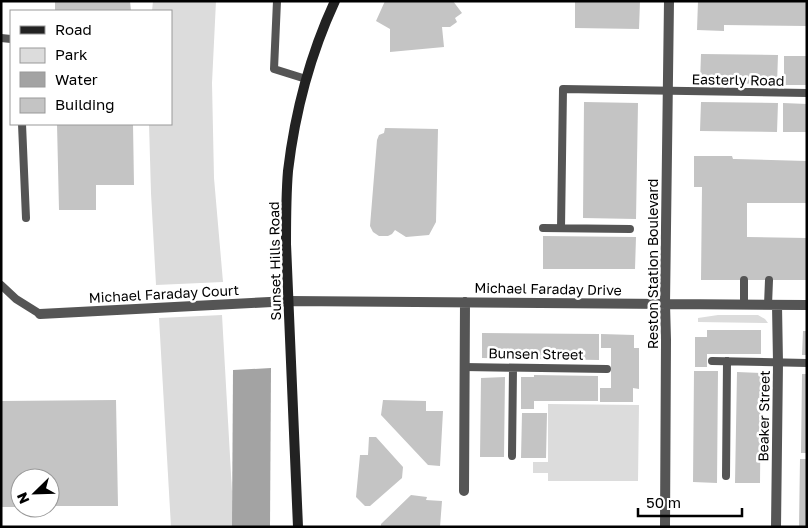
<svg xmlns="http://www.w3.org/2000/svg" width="808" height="528" viewBox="0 0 808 528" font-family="'Golos Text',sans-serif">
  <rect width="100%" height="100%" fill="#fff"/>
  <path fill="#dcdcdc" d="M153,1H216L212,83L214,178L223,282L156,285L151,193L149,124H171V11H152Z
    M222,315L234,527H171L159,318Z
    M718,315H758L765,319L768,323L698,322V318Z
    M548,404L639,405L638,481H548V473H533V462H548Z"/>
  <path fill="#a3a3a3" d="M271,368L270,527H232L233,370Z"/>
  <path fill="#c4c4c4" d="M55,1H130L131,11H55Z
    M385,1H453L462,13L455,18L457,22L450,27H442L444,47L390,52V29L376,21Z
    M575,1H640L639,29L575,28Z
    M698,1H807V26L724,25V31L697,30Z
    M701,54L778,55L777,84L700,83Z
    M784,56H807V85H784Z
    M584,102L638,103L636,219L583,218Z
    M701,102L778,103L777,132L700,131Z
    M783,103L807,104V132H783Z
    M57,124H133L134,185H96V210H59Z
    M385,128L438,129L436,222L429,235L406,237L395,230L392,234L388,236H379L373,232L370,226L377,140L379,135L384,133Z
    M694,156H732L733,159H735L807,161V203H747V237L807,238V280H701L702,187H694Z
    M543,236L636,237L635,269H543Z
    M707,330H761V354H707V367H695V337H707Z
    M803,331H807V355H802Z
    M482,333L599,334V360L482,358Z
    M601,334L634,335V348H639V389L633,388V402H600V388H611V348H601Z
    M694,371H718L717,483L693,482Z
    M737,372L761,373L760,483H735Z
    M802,374H807V453H801Z
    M534,375L598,376V401H534V409H521V377H534Z
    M505,377L504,457H480L481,378Z
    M116,400L118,506H50V478H20V507H1V401Z
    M383,400L426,401V411H443L440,466L428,465L381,415Z
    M522,413H547L546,458H521Z
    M369,437H376L403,467L402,478L370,506H365L356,497L360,455H368Z
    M800,459H807V527H799Z
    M411,495L427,497L426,500L442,501L440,527H381V524Z"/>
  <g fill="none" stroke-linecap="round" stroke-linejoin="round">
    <path stroke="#555" stroke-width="8" d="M277,1L274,69L306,79
      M1,38L11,39
      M22,124L26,218
      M543,228L630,229
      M561,228L563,89L807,93
      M744,280V305
      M1,285L16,299L40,314
      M768,305L769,280
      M712,361L807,363
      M464,367L607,369
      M512,456L513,368
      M726,476L727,361"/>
    <path stroke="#555" stroke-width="10" d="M40,314L290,301L807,305
      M464,491L465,302
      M665,527L666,340L665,304L669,1
      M776,527L778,363L777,305"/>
    <path stroke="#222" stroke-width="10" d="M298,527L286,244C286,220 286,195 288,171C295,112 310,55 335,1"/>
  </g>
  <g text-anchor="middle" stroke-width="5" stroke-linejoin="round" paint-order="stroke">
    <g font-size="14" fill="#000" stroke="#fff">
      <text transform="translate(738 80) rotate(1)" y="5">Easterly Road</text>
      <text transform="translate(275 261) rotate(-91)" y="5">Sunset Hills Road</text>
      <text transform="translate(653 264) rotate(-90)" y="5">Reston Station Boulevard</text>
      <text transform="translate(548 289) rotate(1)" y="5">Michael Faraday Drive</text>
      <text transform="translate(164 294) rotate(-3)" y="5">Michael Faraday Court</text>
      <text transform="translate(536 354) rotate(1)" y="5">Bunsen Street</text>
      <text transform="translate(764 416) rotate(-89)" y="5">Beaker Street</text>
    </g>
  </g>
  <rect width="808" height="528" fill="none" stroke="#000000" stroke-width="5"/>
  <rect x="10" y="10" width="162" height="115" fill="#ffffff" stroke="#999999"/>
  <rect x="20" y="26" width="25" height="8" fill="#222222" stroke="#999999"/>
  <text x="55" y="35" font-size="15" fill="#000000">Road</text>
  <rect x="20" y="48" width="25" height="15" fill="#dcdcdc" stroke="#999999"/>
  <text x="55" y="60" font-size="15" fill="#000000">Park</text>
  <rect x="20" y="72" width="25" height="15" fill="#a3a3a3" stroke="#999999"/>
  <text x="55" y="85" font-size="15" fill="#000000">Water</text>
  <rect x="20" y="98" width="25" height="15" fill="#c4c4c4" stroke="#999999"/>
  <text x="55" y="110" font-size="15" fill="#000000">Building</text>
  <g transform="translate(35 493) rotate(247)"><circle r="24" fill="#ffffff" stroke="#999999"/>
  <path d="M0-4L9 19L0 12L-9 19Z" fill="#000000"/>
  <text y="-8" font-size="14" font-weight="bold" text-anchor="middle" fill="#000000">N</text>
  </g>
  <path d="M638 508v8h104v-8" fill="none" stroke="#000000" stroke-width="2.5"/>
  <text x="646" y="508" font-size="15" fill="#000000" stroke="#ffffff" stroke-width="4" paint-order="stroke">50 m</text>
</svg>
